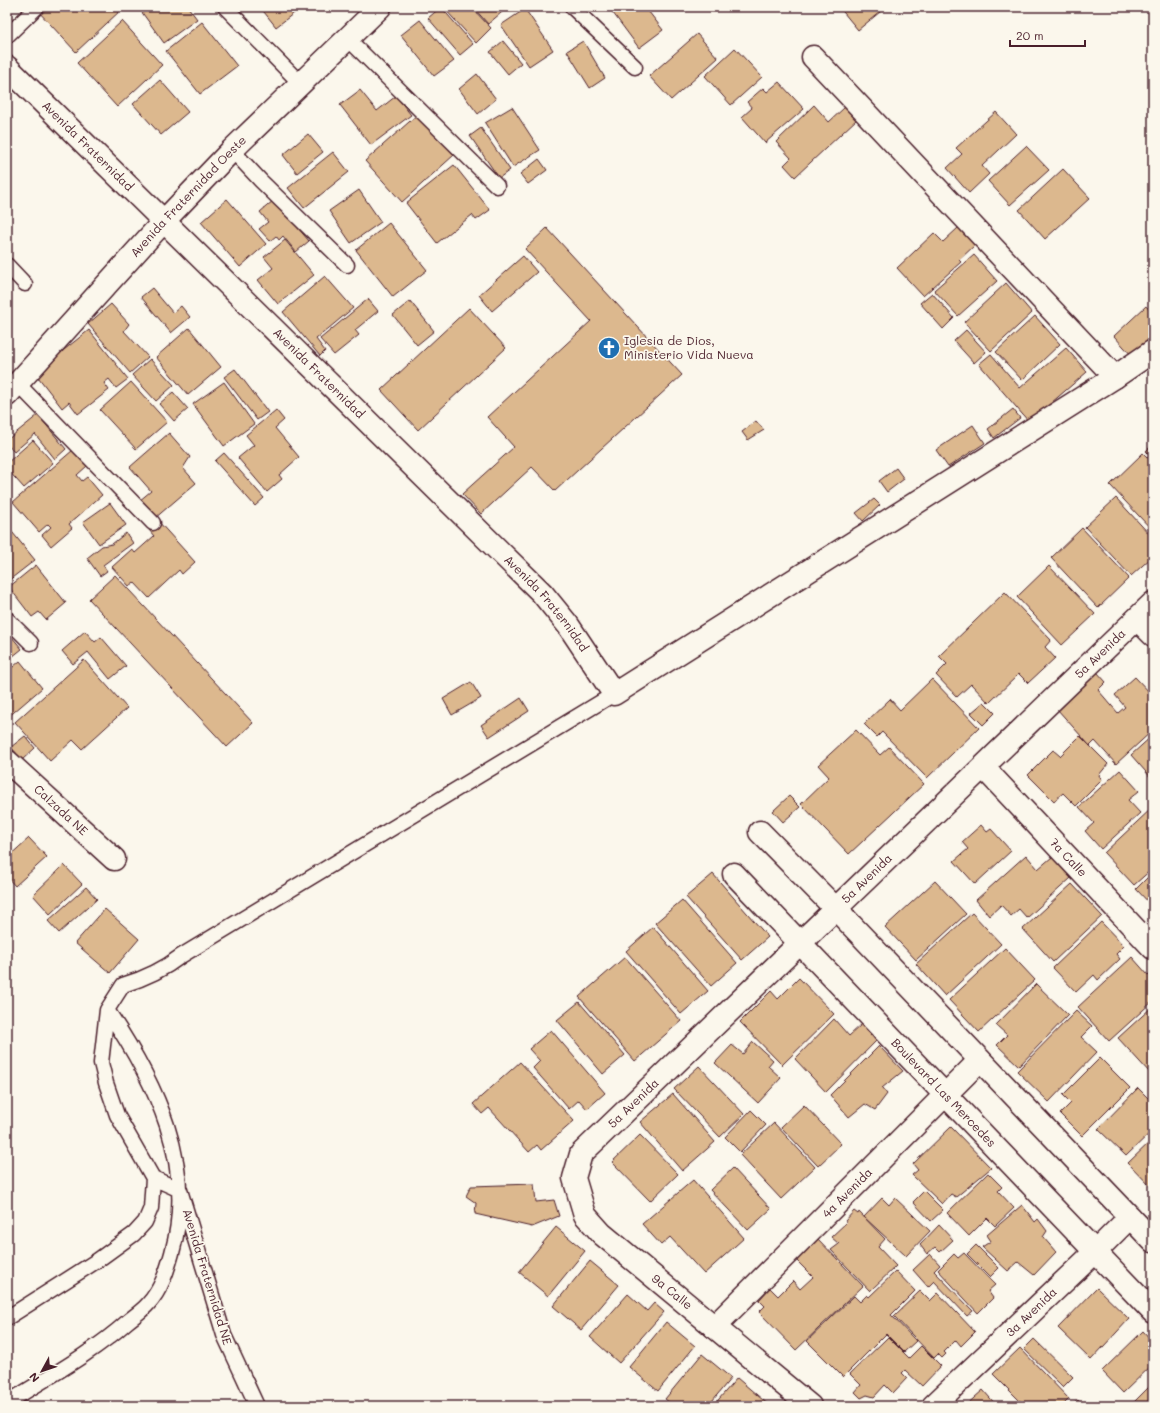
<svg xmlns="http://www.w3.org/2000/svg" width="1160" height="1413" viewBox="0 0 1160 1413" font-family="Mali,sans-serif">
  <rect width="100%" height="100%" fill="#fbf7ec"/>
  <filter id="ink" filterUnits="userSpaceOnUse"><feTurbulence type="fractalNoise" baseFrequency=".025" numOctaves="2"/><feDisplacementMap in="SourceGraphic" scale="8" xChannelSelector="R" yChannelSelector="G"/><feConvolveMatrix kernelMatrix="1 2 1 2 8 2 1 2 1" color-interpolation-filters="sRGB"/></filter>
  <g filter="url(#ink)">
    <path fill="#dcb88e" stroke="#4a1f2b" d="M40,7H117L121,10L76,52L37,10Z
      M138,7H188L197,19L164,43Z
      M260,7H302L276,27Z
      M441,7L473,44L460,55L428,18Z
      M443,7H471L491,28L476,43Z
      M473,7H508L488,24Z
      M612,7H645L663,30L639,48L610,9Z
      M839,7H886L858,30Z
      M525,9L553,50L529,66L501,25Z
      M420,20L454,61L434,76L401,35Z
      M122,21L162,65L117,107L77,63Z
      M202,22L237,66L200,94L166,51Z
      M697,34L718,58L671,100L649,76Z
      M503,41L521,63L508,74L490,52Z
      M583,41L605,78L590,88L567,51Z
      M735,48L762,77L731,105L705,76Z
      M477,74L496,99L478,114L459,89Z
      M160,80L188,112L161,135L133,104Z
      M779,82L804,109L765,143L742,117L752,108L747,102L763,88L767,92Z
      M360,90L377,111L396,96L411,115L371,145L340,105Z
      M814,105L829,122L845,107L857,119L795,177L784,165L791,158L776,142Z
      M512,107L540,150L513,167L485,123Z
      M996,112L1016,134L982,166L989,174L969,193L947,168L962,154L956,148Z
      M418,114L454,155L402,202L365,161Z
      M481,128L510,170L499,178L470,136Z
      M308,134L323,152L297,173L283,155Z
      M1026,146L1049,170L1010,205L988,181Z
      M333,152L349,172L304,208L288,188Z
      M539,159L547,170L528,184L520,174Z
      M454,165L490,210L476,220L472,215L437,243L406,203Z
      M1063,169L1090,198L1045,239L1019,210Z
      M359,190L381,222L351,243L329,211Z
      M227,199L266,244L240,267L201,222Z
      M274,200L309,241L296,252L283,236L279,240L276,236L270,241L259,229L268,222L260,212Z
      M389,223L427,270L393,297L356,250Z
      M959,227L975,245L959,260L961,262L923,296L897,268L934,233L943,242Z
      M547,228L682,375L555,491L532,467L481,514L462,494L514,447L487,417L591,321L525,249Z
      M285,240L314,275L278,304L258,280L273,268L264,257Z
      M974,255L997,281L958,316L934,290Z
      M523,256L537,272L492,311L479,295Z
      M325,276L353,308L316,339L325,351L320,356L283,312Z
      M1006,283L1032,313L991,351L964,322Z
      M152,288L173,313L181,306L190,317L171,333L141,297Z
      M932,293L954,318L943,329L920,303Z
      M368,299L378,311L355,330L359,335L334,355L320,339Z
      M410,301L434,331L417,345L393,315Z
      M111,304L129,324L124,331L148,357L130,373L88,324Z
      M1146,306L1153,314V339L1133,357L1114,336Z
      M469,308L506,348L418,430L381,390Z
      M1035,316L1060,344L1022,380L996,352Z
      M189,328L221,367L188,395L156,357Z
      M89,330L128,379L116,388L109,379L104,383L109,390L78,414L69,402L62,408L35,373Z
      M966,330L986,352L974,363L954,341Z
      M1066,348L1087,372L1029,422L979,364L991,354L1020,388Z
      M150,359L174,385L156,401L132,375Z
      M235,369L268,412L257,420L224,377Z
      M131,382L167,422L136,449L100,410Z
      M224,382L254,424L224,446L193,404Z
      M173,392L188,409L174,421L159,404Z
      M1013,409L1020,418L994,438L988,429Z
      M276,410L284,420L275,428L299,457L279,475L282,479L267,492L238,458L254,445L246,435Z
      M38,415L66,449L55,459L35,434L14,452L7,444V440Z
      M756,421L764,430L748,440L742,432Z
      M973,425L985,443L948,467L936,450Z
      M169,433L190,457L183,468L196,483L154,519L139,501L151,491L130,467Z
      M33,440L53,463L24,488L7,469V463Z
      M1153,444V458L1146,451Z
      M73,450L87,466L77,475L82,481L87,477L102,495L69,524L72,528L51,546L42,535L51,527L48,524L39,532L13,502Z
      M224,453L264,498L255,506L215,461Z
      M1143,453L1153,463V531L1110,485Z
      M896,468L904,479L887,492L879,481Z
      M1116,498L1153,538V556L1131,576L1085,527Z
      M874,499L880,505L863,521L856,513Z
      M110,503L126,525L99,544L83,522Z
      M158,521L195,562L182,574L179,570L149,598L134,582L129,586L112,567L132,549L135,553L154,536L149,530Z
      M8,527L35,560L8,581L7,528Z
      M1082,528L1129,578L1098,608L1051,558Z
      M126,533L133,543L103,565L107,571L100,576L87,558L102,546L112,544Z
      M36,565L66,603L46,620L39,612L32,617L9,587Z
      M1049,566L1095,614L1062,645L1017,597Z
      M115,575L253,723L227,747L89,599Z
      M1005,592L1051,640L1045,647L1055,658L1028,683L1019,674L989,703L971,684L957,697L936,675L947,664L939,656Z
      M85,631L95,642L101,637L126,666L110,679L88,652L73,664L62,651Z
      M11,636L22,649L7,661V640Z
      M84,660L127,708L82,749L73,740L50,761L15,722Z
      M20,661L42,688L7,718V672Z
      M1097,672L1106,682L1098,690L1118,713L1125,707L1115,695L1135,677L1153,696V730L1116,764L1095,741L1090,746L1057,709Z
      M932,679L979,728L927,778L882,732L877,737L864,724L890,699L900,710Z
      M471,682L481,698L452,715L443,699Z
      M521,698L529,711L489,737L481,725Z
      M984,702L995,713L983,725L971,713Z
      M856,730L880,755L889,747L924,784L849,854L801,804L829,777L818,765Z
      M1153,735V780L1131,755Z
      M25,736L35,748L22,760L11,747Z
      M1080,736L1108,764L1099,775L1102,780L1076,806L1063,793L1054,801L1028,775L1053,750L1060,756Z
      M1120,770L1139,791L1128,800L1140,813L1101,849L1085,831L1094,823L1079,807Z
      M789,796L800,807L783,822L773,811Z
      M1153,807V868L1134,885L1104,853Z
      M981,825L987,832L991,829L1011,851L975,884L954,861L968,849L962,842Z
      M29,838L47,857L15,886L7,877V858Z
      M1026,855L1038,869L1052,857L1071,878L1027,918L1019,909L1011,916L1001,905L989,916L976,900Z
      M64,865L82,884L50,914L33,895Z
      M1153,872V907L1136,889Z
      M713,874L768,937L742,960L686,897Z
      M935,881L966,914L916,960L885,927Z
      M1072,884L1102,916L1053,962L1023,929Z
      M86,887L97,899L59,933L48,921Z
      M682,900L737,963L711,986L655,923Z
      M105,909L139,939L110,973L75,943Z
      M972,913L1001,944L945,996L916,964Z
      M1101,922L1124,946L1116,954L1120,959L1098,980L1094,975L1076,992L1053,968Z
      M653,927L708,991L681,1014L626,951Z
      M1005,948L1035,980L979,1032L949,1000Z
      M625,957L681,1021L635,1061L579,997Z
      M1132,957L1148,975L1153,970V1001L1109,1041L1078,1007Z
      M799,978L834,1014L782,1065L740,1022L771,991L778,999Z
      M1036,984L1068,1015L1019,1066L997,1045L1007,1035L996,1025Z
      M579,1002L625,1055L603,1074L557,1020Z
      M1153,1006V1070L1150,1073L1118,1038Z
      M1076,1011L1092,1026L1081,1037L1097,1052L1049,1102L1017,1071Z
      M834,1019L849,1036L862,1024L876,1041L826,1092L795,1059Z
      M551,1030L605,1093L587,1109L579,1100L569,1109L533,1068L540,1061L529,1049Z
      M753,1042L773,1060L768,1066L781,1078L758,1103L715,1063L732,1045L743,1054Z
      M879,1046L903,1071L882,1088L887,1094L875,1110L865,1104L849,1117L830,1095Z
      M1100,1058L1130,1088L1082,1136L1060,1114L1071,1103L1063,1095Z
      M520,1062L574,1121L541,1150L537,1145L529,1152L489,1108L482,1114L473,1104Z
      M699,1066L744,1114L720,1137L674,1089Z
      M1138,1088L1153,1103V1130L1126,1156L1098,1129Z
      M673,1094L715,1142L682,1171L640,1122Z
      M804,1105L841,1144L818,1166L781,1127Z
      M751,1110L766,1125L740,1152L725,1137Z
      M774,1123L815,1167L781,1199L740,1155Z
      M951,1127L991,1168L956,1197L951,1194L942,1204L912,1175L918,1170L913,1164Z
      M640,1135L678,1174L650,1201L612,1162Z
      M1153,1139V1189L1128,1163Z
      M733,1168L771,1209L748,1230L710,1190Z
      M988,1173L1002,1187L998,1191L1014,1208L995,1226L987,1218L969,1236L947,1213Z
      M693,1180L744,1238L704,1274L670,1237L661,1245L642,1224Z
      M534,1184L536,1202L554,1200L559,1216L532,1227L475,1214L476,1203L466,1196L471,1186Z
      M924,1191L943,1210L931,1221L913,1202Z
      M882,1198L889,1205L895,1198L930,1231L906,1256L864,1217Z
      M1022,1205L1035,1222L1038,1219L1047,1231L1043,1237L1056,1252L1034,1275L1018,1262L1008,1271L982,1247L991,1241L987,1235Z
      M854,1211L858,1214L859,1212L885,1239L878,1247L896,1266L870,1291L831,1250L839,1244L831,1237L847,1222L845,1221Z
      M939,1225L953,1240L940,1252L935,1247L927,1254L920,1245Z
      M556,1227L585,1251L548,1296L519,1272Z
      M817,1238L863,1286L796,1350L759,1312L765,1306L759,1300L770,1288L778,1296L793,1281L800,1289L813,1277L795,1259Z
      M976,1245L999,1268L990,1277L967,1254Z
      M964,1253L995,1285L988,1291L993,1298L978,1313L938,1270L954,1254L958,1258Z
      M930,1254L940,1265L934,1271L973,1311L967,1316L934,1281L928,1287L913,1270Z
      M590,1261L619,1285L581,1330L553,1306Z
      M896,1271L915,1291L891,1315L916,1341L904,1352L886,1334L843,1377L807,1341L854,1296L860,1302L867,1295L869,1297Z
      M1097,1288L1129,1319L1091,1360L1058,1328Z
      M920,1291L930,1301L938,1293L975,1332L961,1346L956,1340L944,1352L946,1354L942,1358L938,1354L934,1358L894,1316Z
      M628,1294L647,1311L654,1303L664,1312L619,1363L590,1337Z
      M666,1322L695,1346L658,1391L629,1367Z
      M1143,1331L1153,1342V1364L1123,1393L1102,1371Z
      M888,1337L909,1358L921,1346L941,1366L922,1386L905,1370L902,1373L907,1378L893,1393L885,1385L874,1397L867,1395L861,1398L855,1392L861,1385L850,1374Z
      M1034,1339L1073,1377L1063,1387L1024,1349Z
      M1020,1348L1069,1399L1062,1406H1025L993,1374Z
      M702,1354L731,1378L708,1406H674L665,1399Z
      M737,1378L770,1406H713Z
      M1153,1383V1406H1132L1131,1405Z
      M983,1390L997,1406H965Z
      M1078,1400L1083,1406H1071Z"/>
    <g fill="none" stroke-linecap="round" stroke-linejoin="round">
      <g stroke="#4a1f2b" stroke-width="17">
        <path id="lane" d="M225,7L301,84
          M572,7L635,67
          M7,36L37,7
          M347,38L497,186
          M232,150L261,181L347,265
          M7,265L25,284
          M18,384L153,523
          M7,619L31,643
          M7,1318L98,1260L134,1234L145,1222L151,1208L153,1178
          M7,1403C48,1377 91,1354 127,1322C134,1316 142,1311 148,1304C161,1290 167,1271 172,1253C197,1165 155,1081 107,1010
          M257,1406L224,1335L180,1190L153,1178L117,1115L106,1083L101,1063L107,1010L123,985C146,978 163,970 181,956L614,694"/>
      </g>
      <g stroke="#4a1f2b" stroke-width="25">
        <g id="street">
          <path d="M813,57L1115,377"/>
          <path id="s1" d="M7,67L542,593L568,625L614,694L1115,377L1153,351"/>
          <path id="s2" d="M7,395L163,222L232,150L380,7"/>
          <path d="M1137,619L1153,635"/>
          <path id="s3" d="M7,761L114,859"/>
          <path id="s4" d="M984,768L1153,948"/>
          <path d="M760,832L835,908L1153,1241"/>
          <path id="s5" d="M734,874L1153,1312"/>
          <path id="s6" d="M714,1327L980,1060"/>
          <path id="s7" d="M810,1406L602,1234L585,1215L574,1178L581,1154L1153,603"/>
          <path id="s8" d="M933,1406L1095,1252L1130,1217"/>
        </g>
      </g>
      <use href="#lane" stroke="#fbf7ec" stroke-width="14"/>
      <use href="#street" stroke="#fbf7ec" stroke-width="22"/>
    </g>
  </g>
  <defs>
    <g id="church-disc" transform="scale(1.15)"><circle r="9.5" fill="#1f6fb2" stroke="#fbf7ec"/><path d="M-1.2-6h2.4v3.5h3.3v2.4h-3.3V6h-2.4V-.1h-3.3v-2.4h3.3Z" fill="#fff"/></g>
  </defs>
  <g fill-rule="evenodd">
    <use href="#church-disc" x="609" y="348"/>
  </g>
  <g text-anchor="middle" stroke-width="3.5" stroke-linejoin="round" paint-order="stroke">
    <g font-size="12" fill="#4a1f2b" stroke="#fbf7ec">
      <text dy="4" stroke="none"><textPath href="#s1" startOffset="113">Avenida Fraternidad</textPath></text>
      <text dy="4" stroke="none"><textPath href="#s2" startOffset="269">Avenida Fraternidad Oeste</textPath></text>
      <text dy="4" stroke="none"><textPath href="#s1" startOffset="437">Avenida Fraternidad</textPath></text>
      <text dy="4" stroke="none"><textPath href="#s1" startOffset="761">Avenida Fraternidad</textPath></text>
      <text dy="4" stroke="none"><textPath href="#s7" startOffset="1080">5a Avenida</textPath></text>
      <text dy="4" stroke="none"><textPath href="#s3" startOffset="73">Calzada NE</textPath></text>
      <text dy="4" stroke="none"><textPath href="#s4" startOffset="123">7a Calle</textPath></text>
      <text dy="4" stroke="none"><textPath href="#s7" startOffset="756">5a Avenida</textPath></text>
      <text dy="4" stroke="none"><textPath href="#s5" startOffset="303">Boulevard Las Mercedes</textPath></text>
      <text dy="4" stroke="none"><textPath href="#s7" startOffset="432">5a Avenida</textPath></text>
      <text dy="4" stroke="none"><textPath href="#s6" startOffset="189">4a Avenida</textPath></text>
      <text transform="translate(207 1277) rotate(73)" y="4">Avenida Fraternidad NE</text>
      <text transform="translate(672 1292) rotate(39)" y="4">9a Calle</text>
      <text dy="4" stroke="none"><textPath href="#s8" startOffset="136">3a Avenida</textPath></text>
    </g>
    <g font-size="12" fill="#4a1f2b" stroke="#fbf7ec" text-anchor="start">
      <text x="624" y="345">Iglesia de Dios,<tspan x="624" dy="14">Ministerio Vida Nueva</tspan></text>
    </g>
  </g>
  <rect width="1160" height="1413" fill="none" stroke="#fbf7ec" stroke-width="24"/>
  <rect x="12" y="12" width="1136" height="1389" fill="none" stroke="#4a1f2b" stroke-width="1.5" filter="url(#ink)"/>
  <g transform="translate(42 1371) rotate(230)" stroke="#fbf7ec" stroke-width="3" paint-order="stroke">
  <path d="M0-3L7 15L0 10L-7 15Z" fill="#4a1f2b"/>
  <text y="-6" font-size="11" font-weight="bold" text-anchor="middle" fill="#4a1f2b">N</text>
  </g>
  <path d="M1010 40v6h75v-6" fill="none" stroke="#4a1f2b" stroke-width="2"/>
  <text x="1016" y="40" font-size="12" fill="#4a1f2b" stroke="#fbf7ec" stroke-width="3" paint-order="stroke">20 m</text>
</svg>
